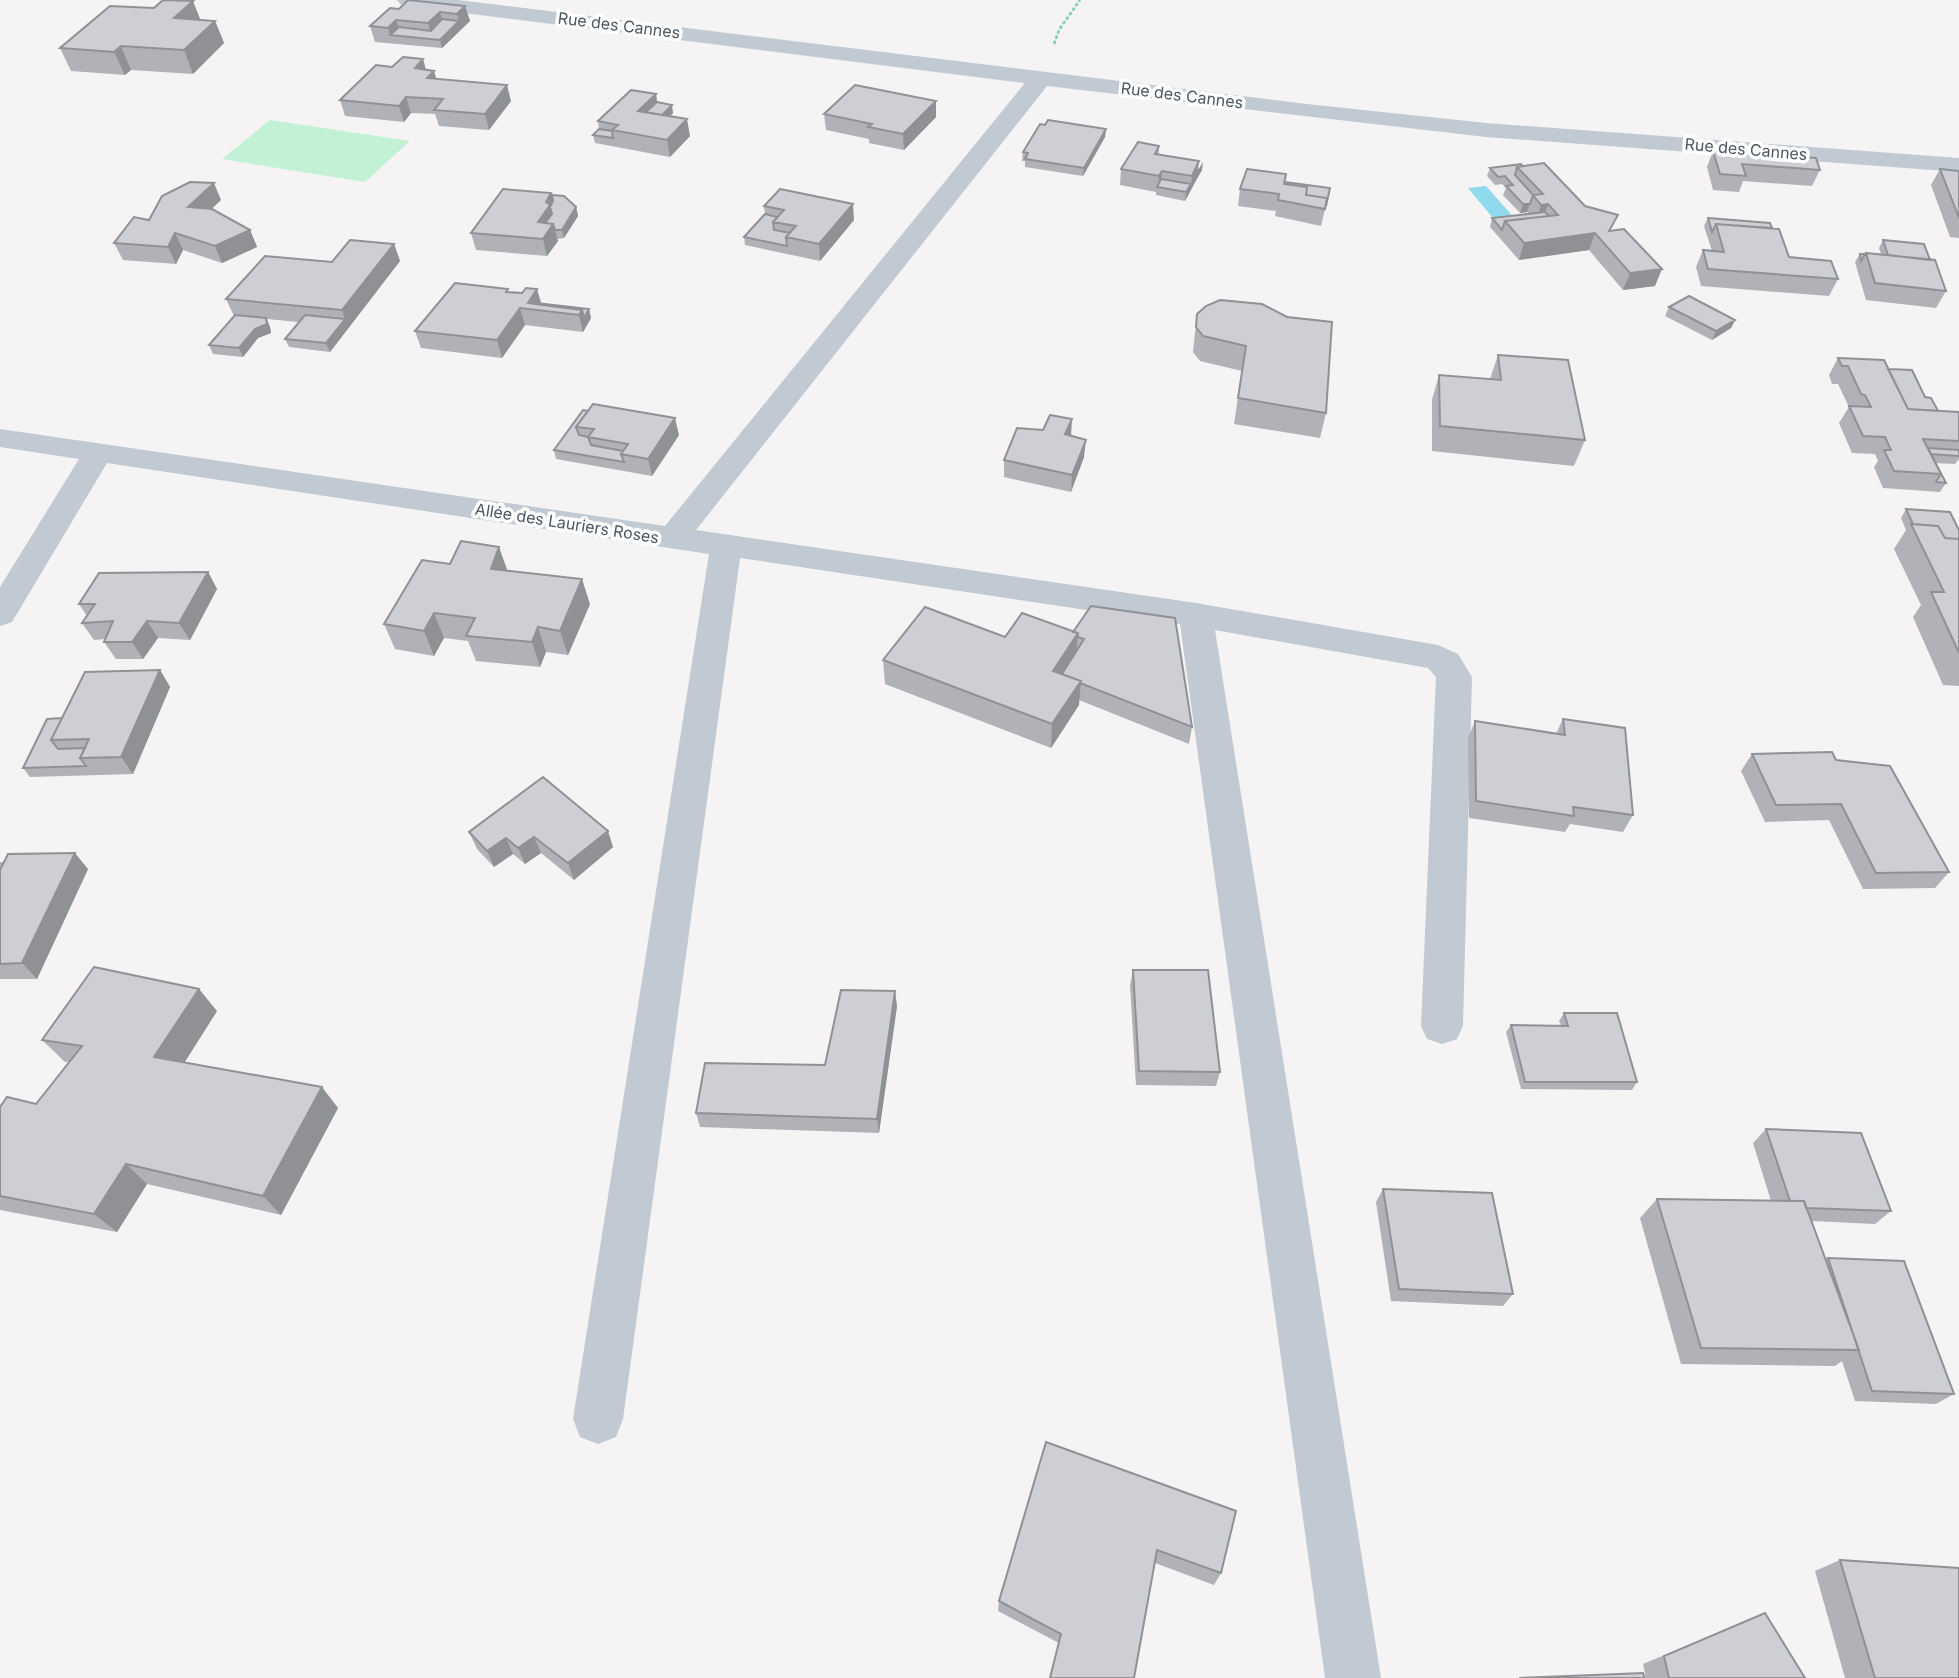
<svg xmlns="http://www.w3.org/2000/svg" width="1959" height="1678" viewBox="0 0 1959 1678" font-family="Inter,sans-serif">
  <rect width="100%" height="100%" fill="#f5f3f3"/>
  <path fill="#c3f1d5" d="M270,120L410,141L365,182L222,159Z"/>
  <path fill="#90daee" d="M1486,186L1517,221L1498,224L1468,188Z"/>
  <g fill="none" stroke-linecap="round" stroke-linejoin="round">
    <path stroke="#7ad0a6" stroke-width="2.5" stroke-dasharray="3.5 2" stroke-linecap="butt" d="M1054,44L1059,30L1080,0"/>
    <path fill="#c1cad2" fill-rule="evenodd" d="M397,0H458L1307,104L1486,123L1959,158V172L1486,137L1047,86L696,530L1196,603L1438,645L1458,654L1472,677L1463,1026L1457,1039L1442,1044L1427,1039L1421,1026L1436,677L1428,668L1215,630L1381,1678H1325L1180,624L740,558L623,1419L616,1437L598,1444L580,1437L573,1419L709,554L107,463L12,622L0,626V587L79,459L0,447V429L665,526L1025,83L407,6L400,4Z"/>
  </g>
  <path fill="#b0b2b7" d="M465,6L470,21L442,48L375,42L370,26L399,9Z
    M200,20L215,21L224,43L193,74L131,70L125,75L71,71L60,48Z
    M423,59L426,70L437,79L511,101L489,130L439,126L435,114L411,113L404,122L345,116L340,100L392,67Z
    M656,94L657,102L673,113L670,116L690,136L670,157L595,143L593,135L599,129L598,121Z
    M936,101V117L904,150L869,143V139L826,130L824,114Z
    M1106,129L1105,137L1083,176L1025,167V161H1022L1023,152Z
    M1159,146V154L1202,170L1185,201L1156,195V192L1120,185L1121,169Z
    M1713,151L1820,170L1812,186L1743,181L1739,192L1713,190L1707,167Z
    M1523,166L1585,206L1612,231L1655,286L1623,290L1589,250L1519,260L1490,227L1492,218L1529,214L1528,212L1520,213L1503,195L1506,188L1502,184L1495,185L1487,176L1490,168Z
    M1940,169L1959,171V238L1950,237L1931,185Z
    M1285,182L1330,188L1321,226L1275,216L1276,211L1238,206L1240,189Z
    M552,195L576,207L578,216L564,238L557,239L558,241L547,256L476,250L471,233Z
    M221,200L211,209L250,230L257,247L222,263L183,250L176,264L123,260L114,243L149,220Z
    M764,206L854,220L820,261L745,245L744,237L765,214Z
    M1708,218L1772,228L1789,257L1838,279L1829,296L1701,286L1696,267L1703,250L1712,251L1704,226Z
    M1883,240L1930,260L1946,291L1936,308L1866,300L1855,262L1860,254H1865L1866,253L1881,254L1879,248Z
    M394,244L400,261L330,352L289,347L285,339L298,322L267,319L270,327L271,333L258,338L243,357L213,354L209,345L234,316L226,299L332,262Z
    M509,292L541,304L591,318L583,332L525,325L502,358L421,348L415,331Z
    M1669,307L1735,320L1731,328L1712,340L1665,316Z
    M1197,314L1287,317L1326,413L1320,438L1234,424L1242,371L1200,361L1193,352Z
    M1498,355L1585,440L1574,466L1432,451V400L1439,375L1490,379Z
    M1838,358L1888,369L1925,397L1938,411L1959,412V459L1955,464L1936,463L1946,483L1940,492L1883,488L1874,467L1878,461L1875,454L1852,453L1839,423L1849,407L1838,384H1832L1829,375Z
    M588,411L679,435L652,476L556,459L554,450Z
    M1071,436L1084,457L1071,492L1004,477V460Z
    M1906,509L1959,530V686L1943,685L1913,617L1921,605L1894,549L1906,530L1901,518Z
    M450,564L507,571L590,604L568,655L546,652L540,667L476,661L468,641L444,638L434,656L395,649L384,624Z
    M208,572L217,589L190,640L158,638L143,659H116L104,642L105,639L94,640L82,623L87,616L79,604Z
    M1091,606L1192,727L1189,744L1079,700V705L1051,748L885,684L883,660L1005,637L1073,632Z
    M160,670L170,687L133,774L30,777L23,768L62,718Z
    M1563,719L1633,815L1623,832L1570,824L1565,832L1469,818L1468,738L1475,721L1556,734Z
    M1752,754L1836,760L1949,872L1935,888L1863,889L1829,820L1765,822L1741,771Z
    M543,777L613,847L574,880L541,853L525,864L513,854L494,867L477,849L469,832Z
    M0,862L88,869L37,979H0Z
    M1133,970L1220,1072L1216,1086L1136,1085L1130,985Z
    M897,1006L879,1133L700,1127L696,1113L825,1065Z
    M217,1011L184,1063L338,1108L281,1215L147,1184L117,1232L0,1210V1107L36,1104L69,1062H65L42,1040Z
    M1564,1013L1637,1082L1632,1090L1521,1089L1506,1032L1511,1025H1561L1559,1021Z
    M1766,1129L1891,1211L1875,1224L1812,1221L1825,1259L1828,1258L1954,1394L1936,1404L1855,1401L1842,1361L1835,1366L1681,1364L1640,1218L1657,1199L1771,1201L1753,1143Z
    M1383,1189L1513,1294L1503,1306L1391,1301L1376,1202Z
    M1236,1511L1221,1573L1214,1585L1155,1563L1059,1643L998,1611L999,1601Z
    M1840,1560L1959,1678H1845L1815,1571Z
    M1765,1613L1805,1678H1646L1643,1664Z"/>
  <path fill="#909195" d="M193,1L202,24L174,18Z
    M465,6L470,21L442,48L440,40L459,21L457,14Z
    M440,12L444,27L433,39L428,23Z
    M396,20L401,35H390L388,28Z
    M215,21L224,43L193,74L184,50Z
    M121,46L131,70L125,75L114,52Z
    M423,59L427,75L415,68Z
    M434,71L439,87L427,78Z
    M507,85L511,101L489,130L485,114Z
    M656,94L658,110L648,120L638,111Z
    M406,97L411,113L404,122L399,106Z
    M936,101V117L904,150L903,134Z
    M672,105L673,113L656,130L655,122Z
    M687,119L690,136L670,157L667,140Z
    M1106,129L1105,137L1083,176L1084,168Z
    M1199,161L1197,178L1185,201L1186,192L1191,184L1192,176Z
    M1203,162L1202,170L1197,178L1198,170Z
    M1162,171L1161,187H1158L1159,176Z
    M214,183L221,200L196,224L188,207Z
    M551,193L556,209L542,239L538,222L546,202Z
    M853,204L854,220L820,261L819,244Z
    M1523,204H1530L1527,212L1520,213Z
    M1548,204L1543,220L1536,221L1541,205Z
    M576,207L578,216L564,238L562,230Z
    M553,224L558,241L547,256L543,239Z
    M250,230L257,247L222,263L215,246Z
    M175,233L183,250L176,264L168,247Z
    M1595,233L1589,250L1519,260L1524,243Z
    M394,244L400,261L330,352L326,343L345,319L342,310Z
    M1662,269L1655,286L1623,290L1630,273Z
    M537,289L542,306L528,303Z
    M520,308L525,325L502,358L497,340Z
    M589,309L591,318L583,332L579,315L582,310Z
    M266,318L270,327L271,333L258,338L243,357L239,348L255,329Z
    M1735,320L1731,328L1712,340L1716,331Z
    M675,418L679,435L652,476L648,459Z
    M1072,419L1071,436L1065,434Z
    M1086,440L1084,457L1071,492L1072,475Z
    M499,547L508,572L491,569Z
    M208,572L217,589L190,640L179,623Z
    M582,579L590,604L568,655L560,631Z
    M434,613L444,638L434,656L424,631Z
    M147,621L158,638L143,659L132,642Z
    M538,627L546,652L540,667L532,642Z
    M1078,633L1076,658L1064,677L1053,671Z
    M160,670L170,687L133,774L121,757Z
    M1081,681L1079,705L1051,748L1052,724Z
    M608,831L613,847L574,880L568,863Z
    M534,837L541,853L525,864L518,848Z
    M506,838L513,854L494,867L487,851Z
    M75,853L88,869L37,979L22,963Z
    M199,989L217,1011L174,1079L154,1057Z
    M895,991L897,1006L879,1133L877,1119Z
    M322,1087L338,1108L281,1215L263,1196Z
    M126,1164L147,1184L117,1232L94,1214Z"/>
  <path fill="#cdcfd5" stroke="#909195" stroke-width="2" d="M163,0L193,1L174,18L215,21L184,50L121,46L114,52L60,48L110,6L154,8Z
    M408,0L465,6L457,14L440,12L428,23L396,20L388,28L370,26L390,8L399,9Z
    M442,19L459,21L440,40L390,35L399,27L431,31Z
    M403,57L423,59L415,68L434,71L427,78L507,85L485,114L434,110L443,99L406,97L399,106L340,100L376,65L392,67Z
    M855,85L936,101L903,134L868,127L872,124L824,114Z
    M631,90L656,94L638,111L687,119L667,140L612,130L618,125L598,121Z
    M657,102L672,105L662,115L646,112Z
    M1048,120L1106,129L1084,168L1025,159L1028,153L1023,152L1040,124L1045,125Z
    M599,129L612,131L613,138L593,135Z
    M1138,142L1159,146L1155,154L1199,161L1192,176L1162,171L1159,176L1121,169Z
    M1713,151L1816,158L1820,170L1742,164L1746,176L1720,174Z
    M1544,163L1585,206L1618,215L1609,231L1624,229L1662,269L1630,273L1595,233L1524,243L1505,221L1558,215L1548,204L1541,205L1533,195L1543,194L1517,167Z
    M1521,164L1523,166L1517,167L1515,175L1533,195L1530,204H1523L1506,186L1513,185L1505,176L1498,177L1490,168Z
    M1247,169L1286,174L1284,184L1307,187L1306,195L1327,198L1325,209L1278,200L1279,194L1240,189Z
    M1940,169L1959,171V218Z
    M1161,179L1191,184L1186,192L1157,187Z
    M190,182L214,183L188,207L212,209L250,230L215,246L175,233L168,247L114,243L134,217L149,220L162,196Z
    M1285,182L1330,188L1326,206L1327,198L1306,195L1307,187L1284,184Z
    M503,189L551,193L546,202L550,205L538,222L553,224L543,239L471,233Z
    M780,189L853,204L819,244L786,237L796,226L773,222L784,210L764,206Z
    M552,195L564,196L576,207L562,230H555L553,224L545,223L552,214L550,207L553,201Z
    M1545,212L1549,216L1505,221L1502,230L1492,218Z
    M765,214L777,217L773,222L774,230L790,233L786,237L787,246L744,237Z
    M1708,218L1770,223L1772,228L1716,224L1712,232Z
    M1716,224L1779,229L1789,257L1831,261L1838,279L1708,269L1703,250L1724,252Z
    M350,240L394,244L342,310L226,299L265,256L332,262Z
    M1883,240L1924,244L1930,260L1888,255Z
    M1866,253L1935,260L1946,291L1875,283Z
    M1860,254H1865L1861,261Z
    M455,283L508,289L506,292L522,293L526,288L537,289L528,303L582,310L579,315L520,308L497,340L415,331Z
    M1689,296L1735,320L1716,331L1669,307Z
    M1220,300L1262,304L1287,317L1332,322L1326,413L1238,398L1246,346L1203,336L1196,327L1197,314L1206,306Z
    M536,303L589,309L584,318L582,310L535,304Z
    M235,315L266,318L267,324L255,329L239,348L209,345Z
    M305,315L345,319L326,343L285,339Z
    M1498,355L1568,360L1585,440L1440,426L1439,375L1501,380Z
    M1838,358L1884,360L1908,409L1959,412V441L1923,439L1941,474L1894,471L1884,450H1891L1885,437L1863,436L1849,406L1871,407L1865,395L1861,394L1848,366H1842Z
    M1888,369L1912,370L1925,397L1931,398L1938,411L1908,409Z
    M593,404L675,418L648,459L621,454L628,444L588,437L594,429L576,427Z
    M583,410L588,411L576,427L579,435L588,437L591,445L623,451L621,454L624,462L554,450Z
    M1050,415L1072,419L1065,434L1086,440L1072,475L1004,460L1017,428L1043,430Z
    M1928,448L1959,450V456L1931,454L1946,483L1936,482L1941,474Z
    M1906,509L1950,512L1959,530V539L1945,538L1938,526L1913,524Z
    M1911,524L1938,526L1945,538L1959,539V653L1931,592H1944Z
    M461,541L499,547L491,569L582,579L560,631L538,627L532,642L466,636L475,618L434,613L424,631L384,624L422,560L450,564Z
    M208,572L179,623L147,621L132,642H104L113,621L82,623L95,604H79L99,573Z
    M1091,606L1175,618L1192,727L1080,683L1081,681L1062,674L1084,639L1078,637V633L1073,632Z
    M925,607L1005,637L1022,613L1078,633L1053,671L1081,681L1052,724L883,660Z
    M160,670L121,757L80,758L89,739L51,740L85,672Z
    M62,718L51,740L58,749L85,748L80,758L86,766L23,768L47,719Z
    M1563,719L1625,728L1633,815L1573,807L1574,816L1476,801L1475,721L1565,735Z
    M1832,752L1836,760L1890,766L1949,872L1876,873L1841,804L1776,805L1752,754Z
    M543,777L608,831L568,863L534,837L518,848L506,838L487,851L469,832Z
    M75,853L22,963L0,964V870L8,854Z
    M94,967L199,989L154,1057L322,1087L263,1196L126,1164L94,1214L0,1196V1107L7,1097L36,1104L82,1046L42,1040Z
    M1133,970H1208L1220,1072L1139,1071Z
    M841,990L895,991L877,1119L696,1113L705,1063L825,1065Z
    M1564,1013H1617L1637,1082H1525L1511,1025L1568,1026Z
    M1766,1129L1861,1133L1891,1211L1806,1208L1804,1201H1790Z
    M1383,1189L1492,1193L1513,1294L1399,1289Z
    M1657,1199L1804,1201L1859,1350L1701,1348Z
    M1828,1258L1904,1261L1954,1394L1872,1391Z
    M1046,1442L1236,1511L1221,1573L1157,1550L1134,1678H1050L1061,1634L999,1601Z
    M1840,1560L1959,1568V1678H1875Z
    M1765,1613L1805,1678H1669L1664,1656Z
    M1643,1673L1645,1678H1519Z"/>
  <g text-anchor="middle" stroke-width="7" stroke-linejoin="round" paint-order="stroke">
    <g font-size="16" fill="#4a5661" stroke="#fff">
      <text transform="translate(619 25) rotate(7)" y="6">Rue des Cannes</text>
      <text transform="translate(1182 95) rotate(7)" y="6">Rue des Cannes</text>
      <text transform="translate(1746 149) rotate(5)" y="6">Rue des Cannes</text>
      <text transform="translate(567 523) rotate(9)" y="6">Allée des Lauriers Roses</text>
    </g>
  </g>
</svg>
